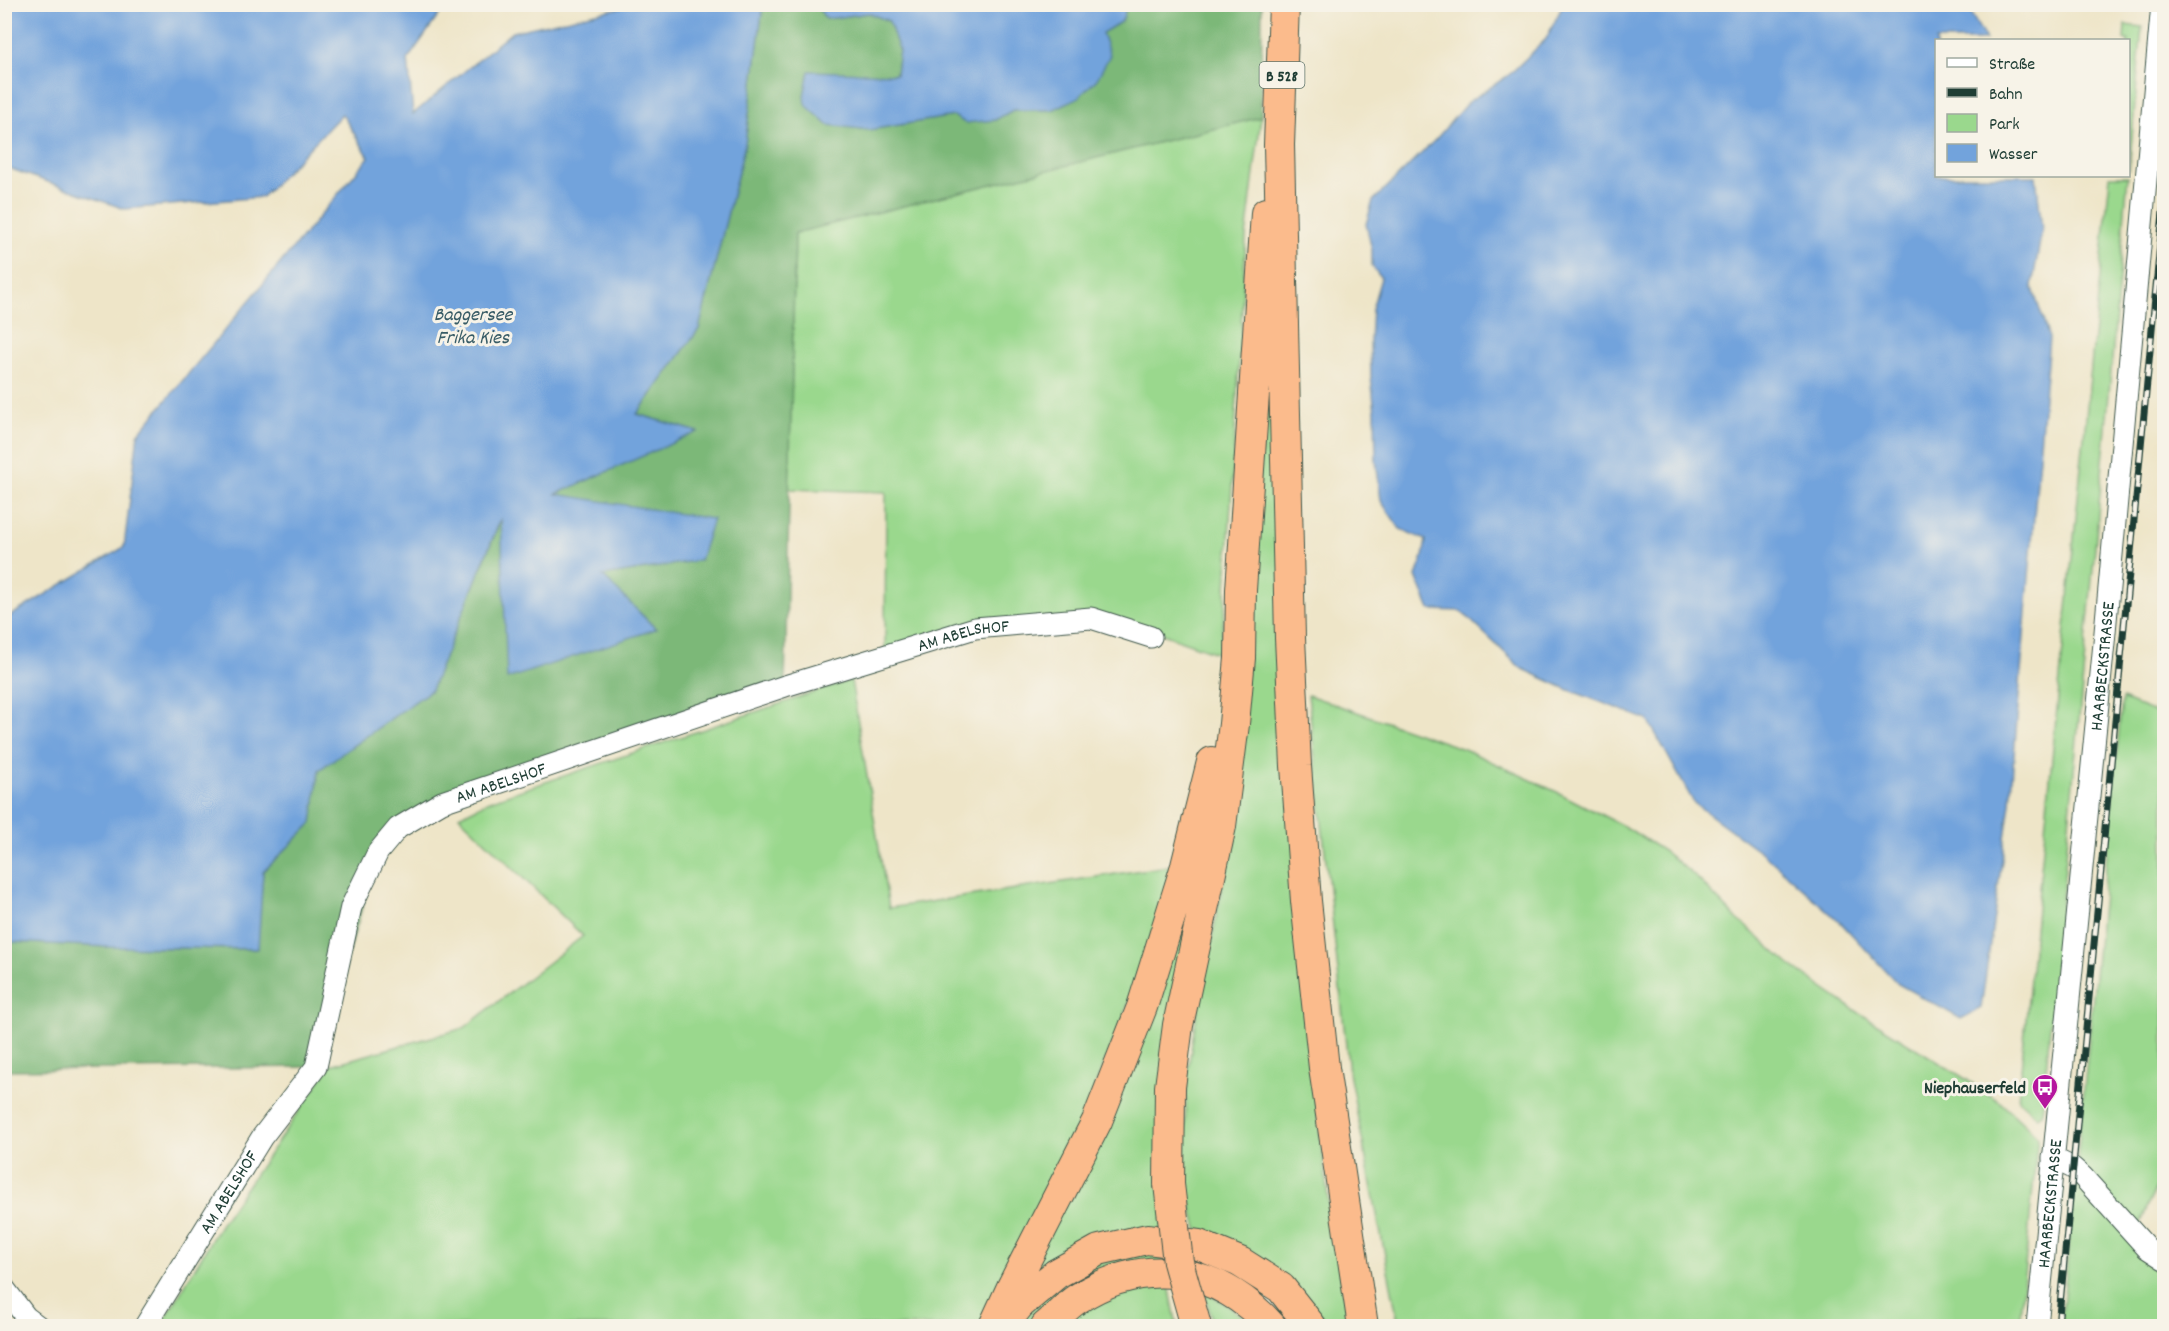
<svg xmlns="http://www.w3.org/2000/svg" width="2169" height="1331" viewBox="0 0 2169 1331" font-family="Dekko,sans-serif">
  <rect width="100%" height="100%" fill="#f7f3e8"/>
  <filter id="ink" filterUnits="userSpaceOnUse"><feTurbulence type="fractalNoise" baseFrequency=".0167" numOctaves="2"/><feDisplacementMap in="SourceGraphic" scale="12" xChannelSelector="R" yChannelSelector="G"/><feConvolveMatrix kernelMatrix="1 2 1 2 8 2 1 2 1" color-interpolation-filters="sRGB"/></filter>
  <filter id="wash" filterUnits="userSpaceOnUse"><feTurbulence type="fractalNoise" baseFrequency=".008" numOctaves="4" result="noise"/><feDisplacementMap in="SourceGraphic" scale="24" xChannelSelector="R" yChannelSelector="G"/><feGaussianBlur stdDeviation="1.35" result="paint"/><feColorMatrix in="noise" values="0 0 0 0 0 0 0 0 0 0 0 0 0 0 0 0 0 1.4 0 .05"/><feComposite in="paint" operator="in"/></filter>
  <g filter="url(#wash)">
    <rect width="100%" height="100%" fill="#eee5c8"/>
    <path fill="#9ad88d" stroke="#5c8a60" stroke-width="1.5" d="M2125,25L2142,27L2129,170L2128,40H2124Z
      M1261,117L1246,237L1225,608L1219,654L1154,631L1091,618L975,628L885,655L886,492L789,489L795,233Z
      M2110,176H2128L2104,451L2042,1113L2038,1117L2018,1100Z
      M1270,326L1307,1023L1330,1215L1350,1326H1322L1258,1257L1221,1238L1197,1229L1188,1192L1184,1150L1187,1076L1197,1012L1227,863Z
      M851,680L889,908L1176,865L1124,1016L1074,1136L981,1326H161L220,1225L331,1065L464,1028L583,936L459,816L489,801Z
      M1308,695L1464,749L1559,793L1629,829L1665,852L1696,877L1735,917L1790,965L1853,1009L1964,1078L1999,1101L2038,1137L2019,1326H1399L1349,1073Z
      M2122,699L2164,716V1167L2135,1237L2164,1265V1326H2061Z
      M1203,851L1164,1233L1020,1292Z
      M1161,1248L1164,1262L1035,1326H1018L1032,1308L1092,1263Z
      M1168,1280L1177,1326H1058L1094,1297Z
      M1203,1289L1257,1326H1214Z"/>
    <path fill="#7bb878" stroke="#4d7a56" stroke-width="1.5" d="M763,5H816L826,19L869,13L889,21L899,50L896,74H863L869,130L954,116L995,120L1013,110H1052L1079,97L1102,33L1122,21L1127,5H1262L1261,117L795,233L785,686L442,802L378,852L316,1067L5,1070L4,944L11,942L109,947L257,949L263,872L312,823L319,770L431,690L502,517L655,628L602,576L700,560L555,494L697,432L637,414L699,329L745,144Z"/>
    <path fill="#72a3dc" stroke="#487088" stroke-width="1.5" d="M5,4L446,5L408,59L413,114L512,32L632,5H763L745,144L699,329L637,414L698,432L556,494L713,519L700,560L603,576L656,629L507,679L501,518L431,690L319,770L312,823L263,872L258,949L109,947L11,942L5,944V619L124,547L138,434L369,157L342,114L262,197L125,209L5,167Z
      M816,5H1127L1122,21L1102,33L1110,55L1097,79L1079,97L1052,110H1013L995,120L965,123L954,116L869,130L828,125L807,106L804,96L809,71L896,74L899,50L889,21L869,13L826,19Z
      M1563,5H1966L1986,40H1936V176H2036L2042,230L2032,286L2049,338L2010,803L1981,1008L1961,1019L1898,984L1842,924L1765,855L1694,803L1648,720L1569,690L1521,668L1461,611L1430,610L1416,576L1423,557L1426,540L1400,529L1381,501L1376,460L1375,412L1371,377L1370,340L1372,309L1381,278L1372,266V250L1366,224L1373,201L1436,139L1468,102L1509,75L1546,39Z"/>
  </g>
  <g filter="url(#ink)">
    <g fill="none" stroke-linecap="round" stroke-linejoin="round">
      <g stroke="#3e564a" stroke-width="23">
        <g id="minor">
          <path d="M2053,1158L2073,1168L2082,1176L2147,1248L2164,1259"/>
          <path d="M4,1288L26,1317L38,1326"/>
          <path id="s1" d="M145,1326L262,1137L316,1067L351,907L378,852L398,828L442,802L785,686L975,628L1091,618L1151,637"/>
          <path id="s2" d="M2037,1326L2104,643L2162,4"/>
        </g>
      </g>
      <g stroke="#3e564a" stroke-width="32">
        <path id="highway" d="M1284,4L1279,145L1290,638L1296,766L1306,901L1324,1068L1363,1326
          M1169,1184L1170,1087L1178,1025L1221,826L1234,724L1240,658L1241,590L1266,213
          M1003,1325L1020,1304L1056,1274L1099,1250L1147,1239L1199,1245L1240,1262L1281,1288L1311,1326
          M994,1326L1012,1287L1097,1121L1142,1007L1186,866L1212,762
          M1046,1326C1056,1318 1066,1306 1077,1299C1145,1255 1218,1267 1271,1326"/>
      </g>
      <use href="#minor" stroke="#fff" stroke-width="21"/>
      <use href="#highway" stroke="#fbbb8c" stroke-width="30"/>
      <g stroke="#1f3d34" stroke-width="7">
        <path id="rail" d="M2058,1326L2164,202"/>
      </g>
      <use href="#rail" stroke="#f7f3e8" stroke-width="4.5" stroke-dasharray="14" stroke-linecap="butt"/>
      <g stroke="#3e564a" stroke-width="32" stroke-linecap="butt">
        <path id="highway-bridge" d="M1169,1184L1178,1262L1196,1326"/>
      </g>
      <use href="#highway-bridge" stroke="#fbbb8c" stroke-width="30"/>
    </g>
  </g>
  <defs>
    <g id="bus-pin" transform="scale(1.35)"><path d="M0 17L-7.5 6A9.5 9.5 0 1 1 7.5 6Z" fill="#b5179e" stroke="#f7f3e8"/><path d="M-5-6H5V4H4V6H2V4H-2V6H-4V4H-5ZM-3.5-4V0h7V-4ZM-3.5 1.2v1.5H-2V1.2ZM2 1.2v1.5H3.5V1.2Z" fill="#fff"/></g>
  </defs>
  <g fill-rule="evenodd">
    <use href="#bus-pin" x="2045" y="1087"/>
  </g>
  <g text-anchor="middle" stroke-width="6" stroke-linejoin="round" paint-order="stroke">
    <rect fill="#f7f3e8" stroke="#60746a" stroke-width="1.5" x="1259.5" y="62" width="45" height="26" rx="4.5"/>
    <g font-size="16" font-weight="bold" fill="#1f3d34">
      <text x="1282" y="81">B 528</text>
    </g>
    <g font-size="18" fill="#1f3d34" stroke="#f7f3e8">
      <text dy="6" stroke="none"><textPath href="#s1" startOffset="1166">AM ABELSHOF</textPath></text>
      <text dy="6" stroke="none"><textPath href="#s2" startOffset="663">HAARBECKSTRASSE</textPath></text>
      <text dy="6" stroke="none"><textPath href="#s1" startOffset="680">AM ABELSHOF</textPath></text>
      <text dy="6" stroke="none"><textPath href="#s1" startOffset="158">AM ABELSHOF</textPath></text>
      <text dy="6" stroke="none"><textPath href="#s2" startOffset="123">HAARBECKSTRASSE</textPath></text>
    </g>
    <g font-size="18" font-weight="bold" fill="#1f3d34" stroke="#f7f3e8" text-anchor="end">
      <text x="2026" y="1093">Niephauserfeld</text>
    </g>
    <g font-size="20" font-style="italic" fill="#385c66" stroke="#f7f3e8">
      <text x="473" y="320">Baggersee<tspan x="473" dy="23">Frika Kies</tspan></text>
    </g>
  </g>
  <rect width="2169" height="1331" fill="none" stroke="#f7f3e8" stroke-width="24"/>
  <rect x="1935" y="39" width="195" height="138" fill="#f7f3e8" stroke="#a1aaa0" stroke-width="1.5"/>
  <rect x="1947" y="58" width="30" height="9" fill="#ffffff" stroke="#a1aaa0" stroke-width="1.5"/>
  <text x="1989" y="69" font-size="18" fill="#1f3d34">Straße</text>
  <rect x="1947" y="88" width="30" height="9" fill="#1f3d34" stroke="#a1aaa0" stroke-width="1.5"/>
  <text x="1989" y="99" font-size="18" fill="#1f3d34">Bahn</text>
  <rect x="1947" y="114" width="30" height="18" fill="#9ad88d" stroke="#a1aaa0" stroke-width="1.5"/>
  <text x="1989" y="129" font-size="18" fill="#1f3d34">Park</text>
  <rect x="1947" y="144" width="30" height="18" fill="#72a3dc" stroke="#a1aaa0" stroke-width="1.5"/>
  <text x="1989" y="159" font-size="18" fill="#1f3d34">Wasser</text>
</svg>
